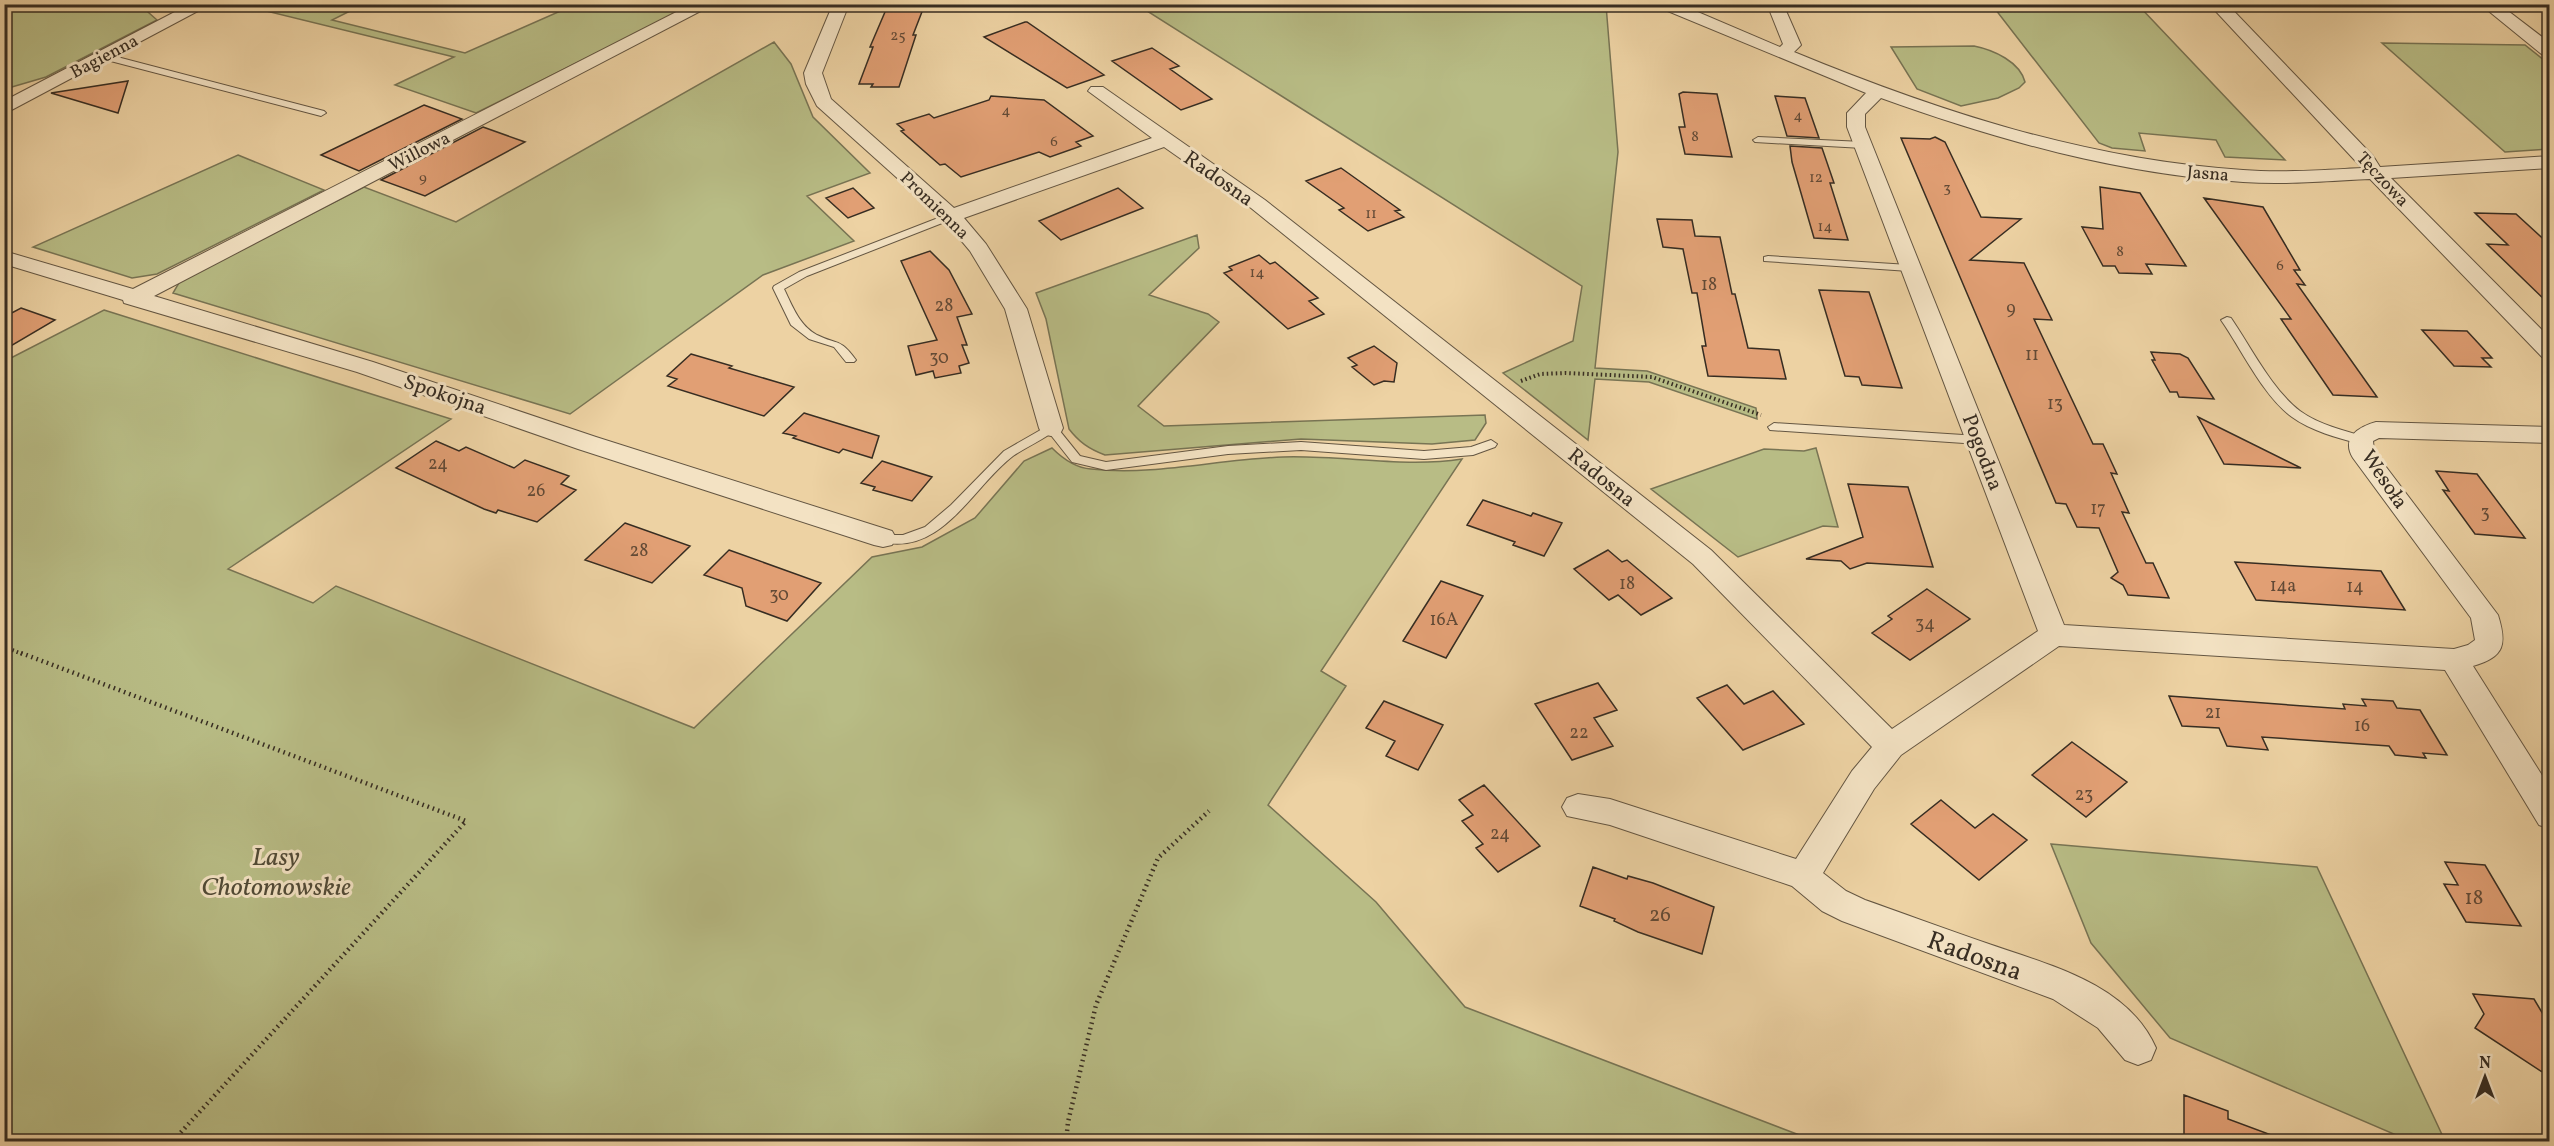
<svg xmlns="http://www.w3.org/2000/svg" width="2554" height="1146" viewBox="0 0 2554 1146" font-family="Vollkorn,serif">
  <rect width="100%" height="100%" fill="#edd2a3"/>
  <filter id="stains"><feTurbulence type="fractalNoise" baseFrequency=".00333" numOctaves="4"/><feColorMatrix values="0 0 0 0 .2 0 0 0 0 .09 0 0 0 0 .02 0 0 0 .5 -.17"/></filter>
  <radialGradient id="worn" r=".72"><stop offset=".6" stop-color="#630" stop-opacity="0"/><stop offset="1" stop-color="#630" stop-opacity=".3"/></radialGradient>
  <path fill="#b8bc85" stroke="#787454" stroke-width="1.5" d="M5,4L140,5L157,20L46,77L5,89Z
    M242,5H270L298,12L313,5H362L332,20L465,53L574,5H693L476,113L395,85L454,57Z
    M1165,5H1606L1618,152L1595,368L1647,371L1756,408L1757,419L1649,382L1595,379L1588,440L1503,373L1573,341L1582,286L1147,11Z
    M1992,5H2138L2285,160L2225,157L2216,140L2139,133L2145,151L2112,148L2099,143Z
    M774,42L791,64L813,117L870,173L807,196L854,241L763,275L570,414L173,293L180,281L364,187L456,222Z
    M2382,43L2525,45L2549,64V149L2505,152Z
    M1974,46C1994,50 2020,62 2025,82L2019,88L1998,98L1961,106L1917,89L1891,47Z
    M238,155L324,190L157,274L132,278L33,247Z
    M1197,235L1199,248L1149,295L1208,314L1219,322L1138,406L1164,426L1485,415L1486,423L1475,440L1432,444L1301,439L1105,455C1089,449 1079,442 1069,429L1046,319L1036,293Z
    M104,310L451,419L228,569L313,603L336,586L694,728L872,557L922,547L975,518L1024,461L1052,448C1062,458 1076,468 1091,469C1155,476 1219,459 1283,457C1343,455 1403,468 1462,459L1321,671L1346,686L1268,805L1376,902L1465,1007L1815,1141H5V361Z
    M1816,448L1838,527L1823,526L1738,557L1651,489L1764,449L1804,451Z
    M2051,844L2317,867L2445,1141H2410L2170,1038L2091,943Z"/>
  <path fill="#e19f74" stroke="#372d22" stroke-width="1.5" d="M925,4L913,35H916L899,87H871L873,84H859L873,47H870L888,5Z
    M1025,22H1027L1104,75L1067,88L984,37Z
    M1152,48L1179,66L1170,69L1212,99L1181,110L1112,61Z
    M128,81L118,113L51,93Z
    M1683,92L1717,94L1732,157L1685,154L1679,127H1685L1679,94Z
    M991,96L1044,100L1093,136L1076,142L1081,146L1050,157L1039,152L961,177L945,164L940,165L901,131L904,130L897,124L929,114L934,118L989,100Z
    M1775,96L1805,98L1819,138L1787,136Z
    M424,105L462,119L359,171L321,155Z
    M483,127L525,142L425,196L381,180Z
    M1935,137L1945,142L1981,217L2021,219L1970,260L2024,263L2052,320L2034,319L2093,444H2103L2117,474L2111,473L2129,513L2122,512L2146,563H2153L2169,598L2128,595L2123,585L2111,578L2118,572L2099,528L2077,527L2066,504L2056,503L1901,138L1930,139Z
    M1790,146L1822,148L1834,183H1830L1848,240L1814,238L1792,162Z
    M1341,168L1400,210L1395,211L1404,217L1368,231L1339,210L1344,208L1306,181Z
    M2100,187L2140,193L2186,266L2146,264L2152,274L2119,273L2115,266H2103L2082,227L2103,229Z
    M853,188L874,208L848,218L826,198Z
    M1118,188L1143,208L1061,240L1039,221Z
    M2204,198L2263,207L2300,270H2294L2305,285L2297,284L2377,397L2333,395L2281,319H2291Z
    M2475,213L2516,214L2550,245V305L2487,244L2508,245Z
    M1657,219L1692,220L1695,236L1720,237L1732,294H1735L1748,348L1779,350L1786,379L1708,376L1702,346H1706L1697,293H1692L1683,249L1663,247Z
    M930,251L949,270L972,314L957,317L967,345H962L969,363L959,366L961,373L935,378L933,371L916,375L908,346L937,340L901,261Z
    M1259,255L1270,264L1275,262L1318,298L1309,301L1324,314L1288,329L1224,273L1232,270L1229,267Z
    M1819,290L1869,292L1902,388L1862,385L1859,377L1845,376Z
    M21,308L55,320L4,350V317Z
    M2422,330L2467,331L2492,358H2482L2491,367L2454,366Z
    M1374,346L1397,363L1394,382L1384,381L1374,385L1352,367L1357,365L1348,358Z
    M2151,352L2180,354L2188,358L2214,399L2179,397L2177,392H2170L2152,360H2155Z
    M691,354L732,366L729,368L794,387L764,416L668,386L677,379L667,376Z
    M804,413L879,436L872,458L843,449L839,453L793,438L796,436L783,433Z
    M2198,417L2301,468L2224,464Z
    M436,441L459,451L466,447L514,468L525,460L569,476L561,484L576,490L537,522L498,510L496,513L484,509L396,468Z
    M882,461L932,477L912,501L873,490L875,487L861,483Z
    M2436,471L2477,474L2525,538L2475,534L2443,490L2449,491Z
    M1848,484L1908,487L1933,567L1867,563L1850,569L1841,561L1806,559L1863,537Z
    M1483,500L1531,516L1533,513L1562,523L1544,556L1513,545L1515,542L1467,525Z
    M625,523L690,546L652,583L585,560Z
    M729,550L821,583L787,621L746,606L742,588L704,575Z
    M1608,550L1622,562L1627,560L1672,598L1641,615L1618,595L1609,600L1574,569Z
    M2235,562L2381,571L2405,610L2256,600Z
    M1441,581L1483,596L1446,658L1403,641Z
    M1927,589L1970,619L1910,660L1872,633L1892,619L1888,616Z
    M1598,683L1617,710L1594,718L1613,746L1572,760L1535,704Z
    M1727,685L1744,704L1773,691L1804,724L1743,750L1697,698Z
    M2169,696L2345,709L2343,704L2366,706L2362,699L2393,701L2397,708L2420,710L2447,755L2423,753L2426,758L2395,755L2389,746L2262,737L2268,750L2227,746L2219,728L2182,726Z
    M1384,701L1443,725L1418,770L1386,756L1395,741L1366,728Z
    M2072,742L2127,782L2086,817L2032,775Z
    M1484,785L1540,846L1498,872L1476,848L1483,844L1462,821L1473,815L1459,800Z
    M1941,800L1975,828L1993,814L2027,840L1979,880L1911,824Z
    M2445,862L2485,865L2521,926L2466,922L2444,884L2458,885Z
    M1593,867L1627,879L1628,876L1653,883L1714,907L1702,954L1638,932L1614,921L1615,919L1580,906Z
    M2473,994L2534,999L2550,1026V1077L2475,1028L2484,1014Z
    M2184,1095L2228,1111V1119L2282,1139V1142H2184Z"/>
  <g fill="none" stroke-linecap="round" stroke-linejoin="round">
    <g stroke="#645642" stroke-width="2">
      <path id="lane" d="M102,53L324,111L326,113L321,116L99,58L98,56Z
        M1758,137L1863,142L1868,145L1863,148L1755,142L1753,140Z
        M951,213L955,214V218L807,276L784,289C793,307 799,325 817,335C839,346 839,337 856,360L854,362H846L834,347L809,339L791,325L773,288L774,286L799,272Z
        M1768,256L1909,265L1914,268L1909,271L1764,261V257Z
        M2227,317L2231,318C2251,347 2272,390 2300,411C2319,425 2344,430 2365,437L2367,440L2365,443L2361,444C2338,438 2311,431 2292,417C2263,396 2242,350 2221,320Z
        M1774,423L1979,436L1985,440L1979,444L1770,430L1768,427Z
        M1051,424L1055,425L1080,456L1106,462L1228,446L1301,442L1424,451L1471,447L1491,440L1497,444L1495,447L1473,455L1424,459L1301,450L1228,454L1106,470L1072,462L1050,434C1038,442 1025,448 1013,456C972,487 941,559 878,541L876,538L878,535H903L925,527L951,505L1004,451Z"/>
    </g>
    <g stroke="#645642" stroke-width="2">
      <path id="street" d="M190,4H211L4,114V101Z
        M692,4H714L154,296L373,362L596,437L892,531L896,538L892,545L883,547L874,545L578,449L357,372L124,303L123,300L4,264V251L133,289Z
        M833,4H849L822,73L831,99L954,208L1152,138L1088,91L1091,87H1103L1265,200L1711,550L1892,729L2038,631L1847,127V113L1866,93L1658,7L1656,4H1679L1780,47L1783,44L1767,4H1783L1801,45L1794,52C1937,111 2087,160 2243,170C2282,173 2322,170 2362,168L2209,4H2227L2373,156L2380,167L2550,156V168L2391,178L2550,338V359L2542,357L2370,179C2328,181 2285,185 2243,182C2118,174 1998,140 1881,98L1865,114V127L2064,625L2454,649L2468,645L2475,640L2471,618L2353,458C2341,438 2358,427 2376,422L2550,427V443L2379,438L2373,441L2374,451L2498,615C2507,644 2505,657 2473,666L2550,788V829L2539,825L2445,670L2059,646L1901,755L1874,789L1823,873L1846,891L1865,900C1905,914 1945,929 1986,943C2046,964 2128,983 2156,1048L2151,1060L2138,1065L2125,1060L2098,1028L2053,999L1842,921L1822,911L1792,886L1610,825L1567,816L1562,807L1567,798L1578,794L1610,799L1796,859L1852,771L1872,747L1693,564L1251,208L1164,147L964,218L986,244L1027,309L1063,428L1060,434L1051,436L1042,434L1039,428L1005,309L970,251L944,220L817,106L806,84L804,73Z
        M2480,4H2499L2550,43V57L2544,56Z"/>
    </g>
    <path stroke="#372d22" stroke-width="4" stroke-dasharray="1.5 3" stroke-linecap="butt" d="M1521,381L1540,374L1566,373L1652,377L1761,415
      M4,647L25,655"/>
    <path stroke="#372d22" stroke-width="4.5" stroke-dasharray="1.5 4" stroke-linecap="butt" d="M21,653L466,821L172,1142
      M1066,1142L1068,1122L1096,1005L1158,858L1209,811"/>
    <use href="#lane" fill="#f3e2c3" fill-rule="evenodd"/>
    <use href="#street" fill="#f3e2c3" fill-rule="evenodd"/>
  </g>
  <g text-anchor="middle" stroke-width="6" stroke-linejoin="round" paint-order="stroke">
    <g font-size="15" fill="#624a36">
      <text x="898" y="40">25</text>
      <text x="1006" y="115">4</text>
      <text x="1798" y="120">4</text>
      <text x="1695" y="141">8</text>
      <text x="1054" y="146">6</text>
      <text x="423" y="182">9</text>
      <text x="1816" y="182">12</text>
      <text x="1947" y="192">3</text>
      <text x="1371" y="218">11</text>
      <text x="1825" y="231">14</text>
      <text x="2120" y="256">8</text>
      <text x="2280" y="270">6</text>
      <text x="1257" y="277">14</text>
    </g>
    <g font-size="18" fill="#372d22" stroke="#f3e2c3">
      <text transform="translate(104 56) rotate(-28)" y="6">Bagienna</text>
      <text transform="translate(419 151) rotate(-27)" y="6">Willowa</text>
      <text transform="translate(2208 173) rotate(5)" y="6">Jasna</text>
      <text transform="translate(2383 179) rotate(47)" y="6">Tęczowa</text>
      <text transform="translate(935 205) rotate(44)" y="6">Promienna</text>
    </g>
    <g font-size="18" fill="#624a36">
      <text x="1709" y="290">18</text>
      <text x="944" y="311">28</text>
      <text x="2011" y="314">9</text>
      <text x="2032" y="360">11</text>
      <text x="939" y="363">30</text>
      <text x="2055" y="409">13</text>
      <text x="438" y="469">24</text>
      <text x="536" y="496">26</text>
      <text x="2098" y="514">17</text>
      <text x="2485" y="518">3</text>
      <text x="639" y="556">28</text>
      <text x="1627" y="589">18</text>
      <text x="2283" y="591">14a</text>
      <text x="2355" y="592">14</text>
      <text x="779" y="600">30</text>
      <text x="1444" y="625">16A</text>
      <text x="1925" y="629">34</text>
      <text x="2213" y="718">21</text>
      <text x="2362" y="731">16</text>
      <text x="1579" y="738">22</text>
      <text x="2084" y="800">23</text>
      <text x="1500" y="839">24</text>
    </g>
    <g font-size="21" fill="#372d22" stroke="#f3e2c3">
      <text transform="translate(1219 178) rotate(35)" y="7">Radosna</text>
      <text transform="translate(445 394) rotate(19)" y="7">Spokojna</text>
      <text transform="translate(1983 452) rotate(69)" y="7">Pogodna</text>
      <text transform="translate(1602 477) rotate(39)" y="7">Radosna</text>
      <text transform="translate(2385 479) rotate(56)" y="7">Wesoła</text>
    </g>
    <g font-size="21" fill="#624a36">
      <text x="2474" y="904">18</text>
      <text x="1660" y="921">26</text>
    </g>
    <g font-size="26" font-style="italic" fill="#514a36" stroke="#f3e2c3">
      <text x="276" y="865">Lasy<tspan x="276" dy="30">Chotomowskie</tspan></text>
    </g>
    <g font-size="26" fill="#372d22" stroke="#f3e2c3">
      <text transform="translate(1975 955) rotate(20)" y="9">Radosna</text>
    </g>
  </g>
  <rect width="2554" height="1146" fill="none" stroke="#edd2a3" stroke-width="24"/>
  <rect x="6" y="6" width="2542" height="1134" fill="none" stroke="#372d22" stroke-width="3"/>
  <rect x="12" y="12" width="2530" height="1122" fill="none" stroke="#372d22" stroke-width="1.5"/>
  <g transform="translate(2485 1077)" stroke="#f3e2c3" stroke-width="4.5" paint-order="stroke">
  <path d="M0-4.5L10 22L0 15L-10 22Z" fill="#372d22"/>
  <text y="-9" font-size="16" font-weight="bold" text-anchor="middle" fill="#372d22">N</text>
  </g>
  <rect width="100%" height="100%" filter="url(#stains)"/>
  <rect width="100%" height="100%" fill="url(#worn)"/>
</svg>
